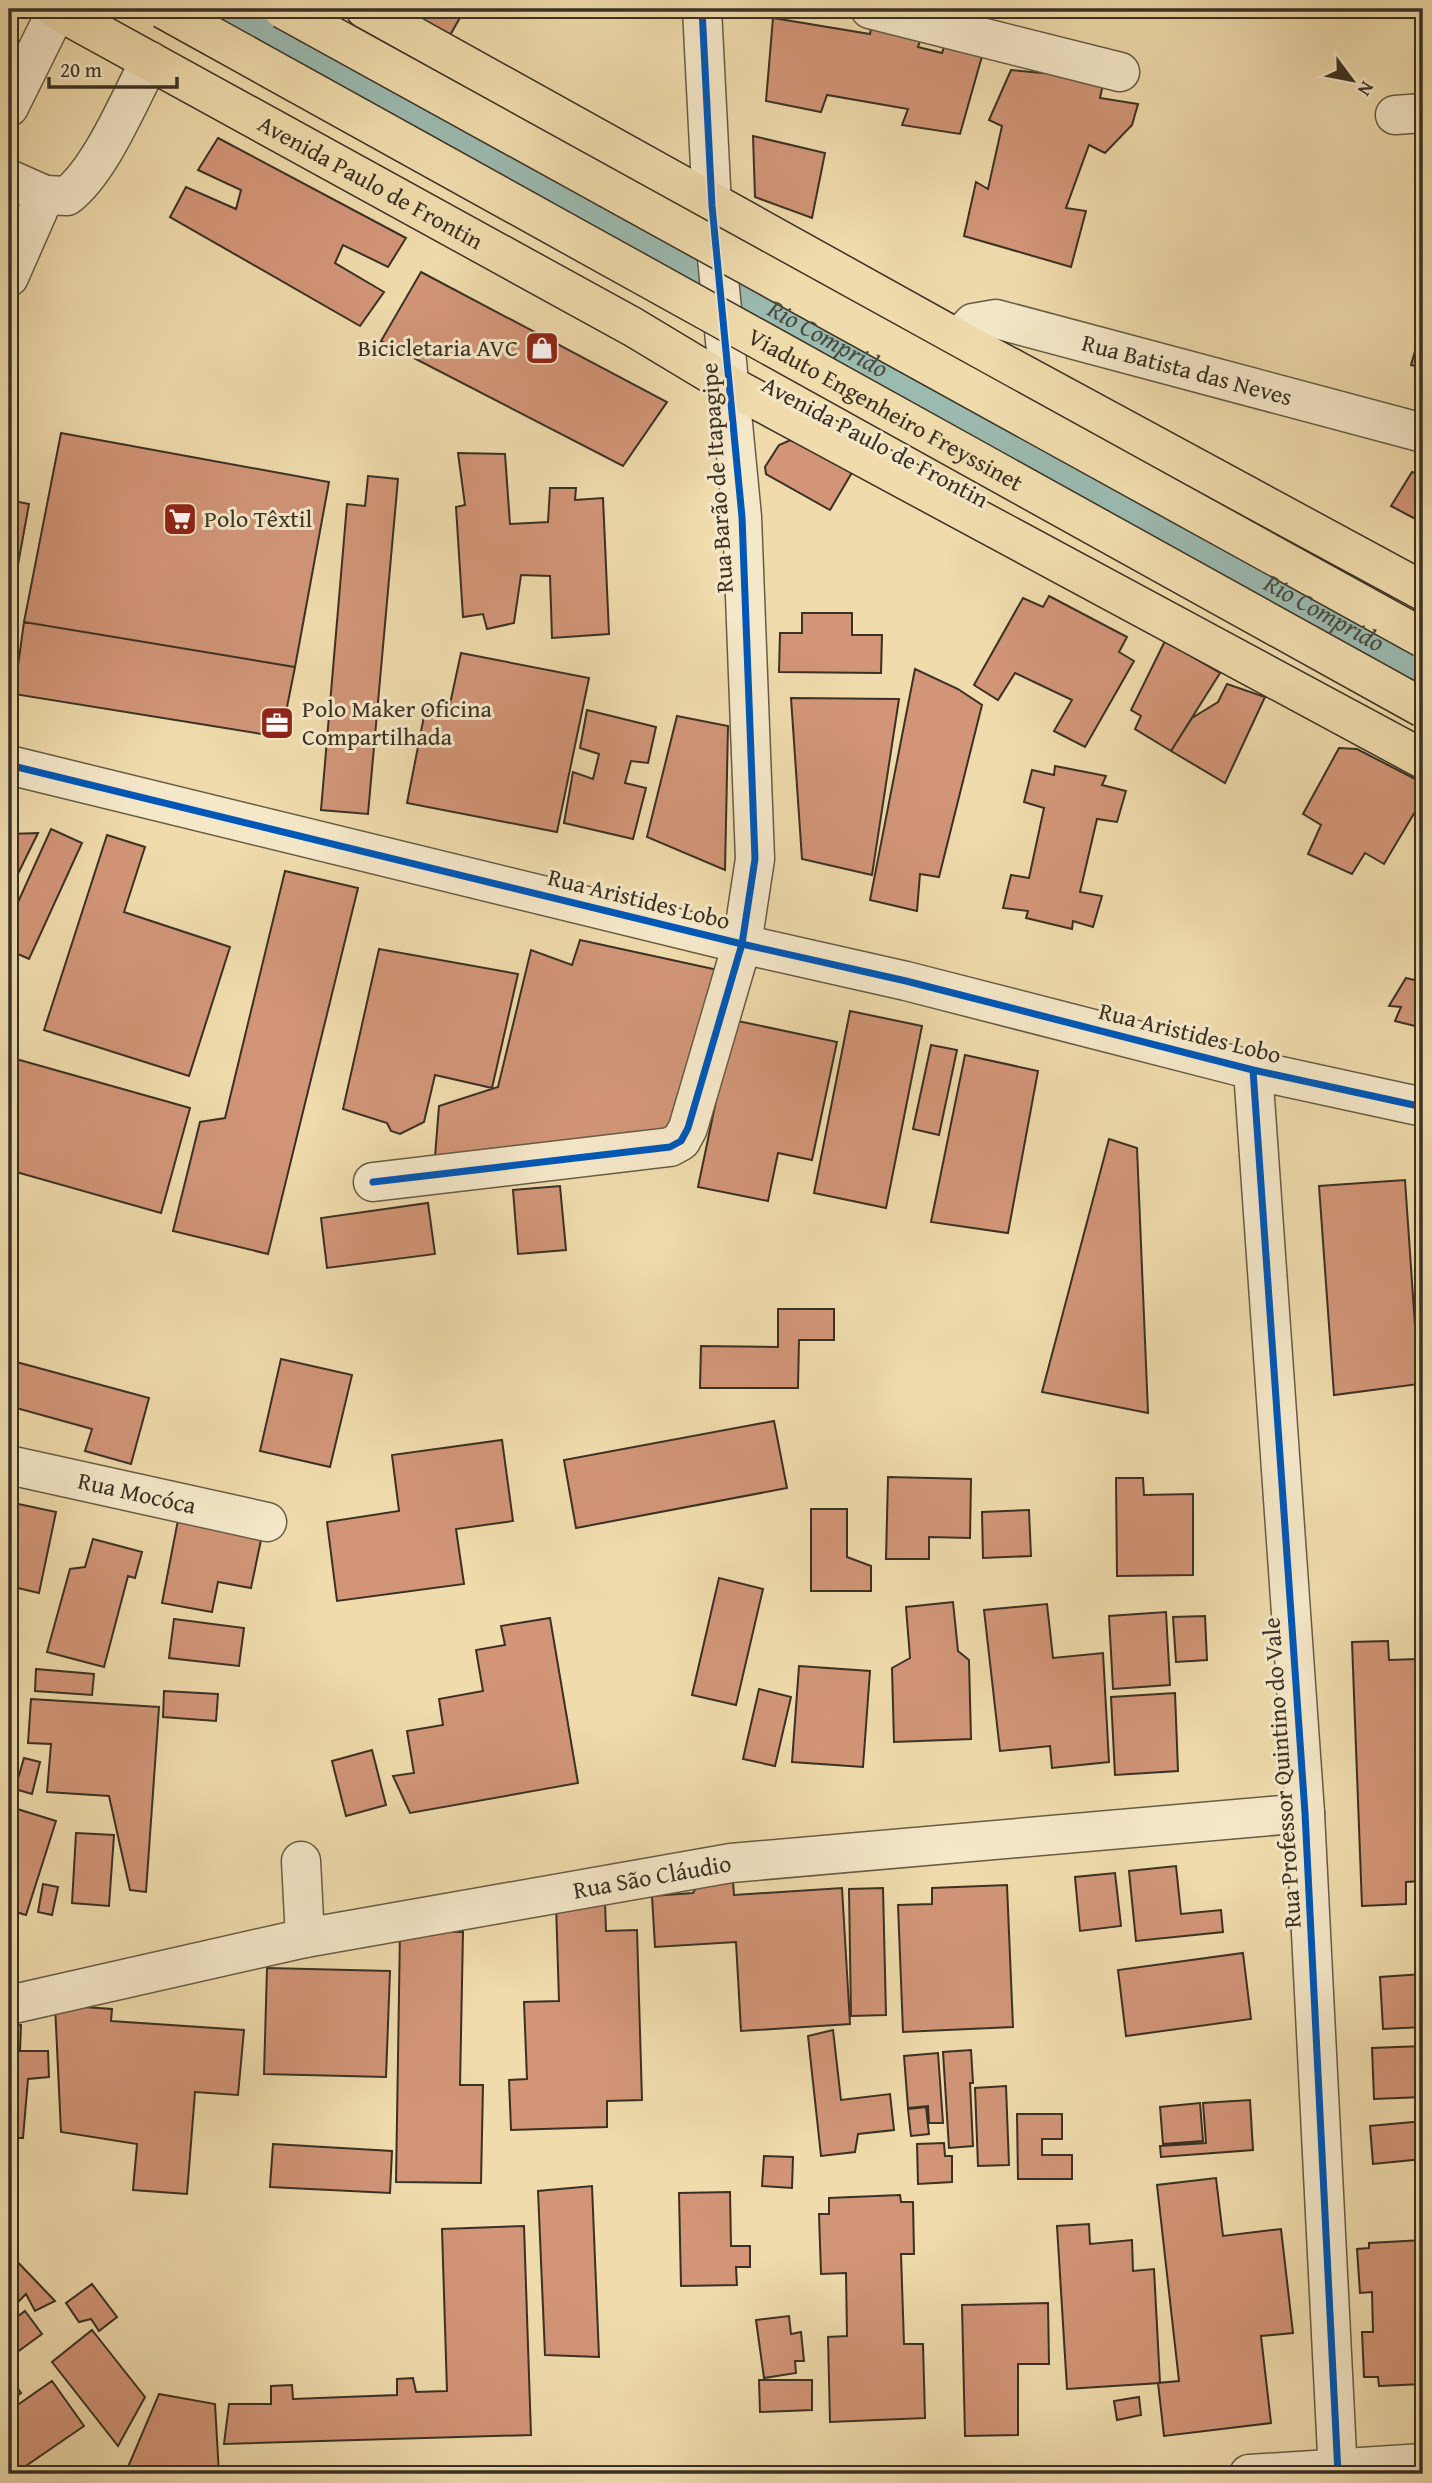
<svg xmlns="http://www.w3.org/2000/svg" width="1432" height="2483" viewBox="0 0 1432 2483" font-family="'Gentium Book Plus',serif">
  <rect width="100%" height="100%" fill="#efdbac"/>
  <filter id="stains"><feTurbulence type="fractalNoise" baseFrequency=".00286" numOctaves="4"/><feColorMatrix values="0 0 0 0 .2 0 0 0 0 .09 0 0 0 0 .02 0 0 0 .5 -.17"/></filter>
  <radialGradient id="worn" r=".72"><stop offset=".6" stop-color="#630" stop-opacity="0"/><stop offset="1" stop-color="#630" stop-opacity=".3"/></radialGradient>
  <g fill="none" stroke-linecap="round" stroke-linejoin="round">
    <path stroke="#9bbab0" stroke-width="77" id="s1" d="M232,9L1423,667"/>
  </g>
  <path fill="#d29578" stroke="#3a3124" stroke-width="2" d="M404,9H465L449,37Z
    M873,17L924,29L918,47L942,53L948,35L986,42L960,134L902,125L908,109L827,95L821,112L766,101L773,18L870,34Z
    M1011,70L1104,79L1100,98L1138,104L1132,125L1105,153L1089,145L1066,208L1086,211L1071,267L964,236L976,182L988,189L1002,126L989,120Z
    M753,136L825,153L812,218L755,197Z
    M218,138L406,238L388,267L343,245L335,263L384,292L360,326L170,217L186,187L236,209L241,190L198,170Z
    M421,272L667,402L623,466L381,341Z
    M1423,323V368L1411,365Z
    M61,433L329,482L295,667L24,622Z
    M800,436L857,464L830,510L766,474L765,467L779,445Z
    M458,453L505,454L510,524L548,522L550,488H576L575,500L603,498L609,634L552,638L550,576L521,575L514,623L487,629L483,614L463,617L456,507L465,505Z
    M1412,472L1423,475V523L1391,506Z
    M368,476L398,479L368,814L321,810L347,504L365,506Z
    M9,500L29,504L9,614Z
    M1049,596L1127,637L1119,652L1134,661L1085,747L1054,731L1072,700L1015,673L998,700L974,685L1023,598L1043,607Z
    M802,613H852V635H882L881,673L779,672L780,633H802Z
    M24,622L295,667L281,737L14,694Z
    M1165,641L1220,673L1171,751L1135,729L1141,716L1131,710Z
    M461,653L589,678L557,832L407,803L425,711L450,704Z
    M915,669L958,689L982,705L939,877L920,874L917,911L870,900Z
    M1227,684L1265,697L1225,783L1171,751L1192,718L1218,702Z
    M791,698L899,699L872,875L802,859Z
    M587,710L656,727L648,763L631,761L625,783L646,788L633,839L564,823L573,772L593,779L599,754L580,748Z
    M677,716L728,726L725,870L647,837Z
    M1339,748L1357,749L1419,781L1422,800L1384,864L1365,853L1352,874L1308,854L1321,825L1303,814Z
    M1055,766L1106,776L1102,785L1126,791L1117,822L1097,819L1080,892L1102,896L1093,927L1073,921L1072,929L1026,918L1028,911L1003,908L1011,875L1029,878L1044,808L1024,802L1032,770L1054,775Z
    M51,829L82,843L29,959L9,950V922Z
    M38,833L9,892V834Z
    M107,835L145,847L124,912L230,947L189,1076L44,1030Z
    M285,871L358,888L268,1254L173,1231L200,1122L225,1118Z
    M580,940L718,970L669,1143L435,1157L439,1106L498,1087L531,950L572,965Z
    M379,949L518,974L492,1088L435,1075L424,1122L400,1134L391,1131L387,1123L343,1109Z
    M1406,978L1423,982V1028L1395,1021L1401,1007L1389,1006Z
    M850,1011L922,1026L886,1208L814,1193Z
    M733,1020L837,1042L812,1160L778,1153L768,1201L698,1187Z
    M931,1045L957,1050L939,1135L913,1129Z
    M965,1055L1038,1071L1008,1233L931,1222Z
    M9,1057L190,1108L161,1213L9,1170Z
    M1109,1139L1137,1148L1148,1413L1042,1392Z
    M1405,1180L1419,1384L1334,1395L1319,1186Z
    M560,1186L566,1250L518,1254L513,1190Z
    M428,1203L435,1254L327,1268L321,1218Z
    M778,1309H834V1340H799L798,1388H700L701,1346L778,1347Z
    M281,1359L352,1375L330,1467L260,1451Z
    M9,1360L149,1398L131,1464L85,1451L92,1429L9,1406Z
    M774,1421L787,1488L576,1528L564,1460Z
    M502,1440L513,1521L456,1529L464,1584L337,1601L327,1522L399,1511L392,1455Z
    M888,1477L971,1479L970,1538L929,1537V1559H886Z
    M1116,1478H1143L1144,1495L1193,1494V1575L1117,1576Z
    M9,1502L56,1512L39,1593L9,1586Z
    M811,1509H847V1557L871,1566V1591H811Z
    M1029,1510L1031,1556L983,1558L982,1512Z
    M178,1520L262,1535L251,1588L218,1582L212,1612L162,1603Z
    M93,1539L142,1552L135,1578L128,1576L104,1667L47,1652L70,1569L85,1567Z
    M719,1578L763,1589L736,1705L692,1695Z
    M953,1602L958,1651L969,1660L971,1739L894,1742L892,1668L910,1658L906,1607Z
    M1047,1604L1053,1658L1103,1653L1109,1762L1052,1768L1050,1746L1000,1751L984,1610Z
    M1166,1612L1170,1685L1113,1689L1109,1616Z
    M1205,1616L1207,1660L1176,1662L1173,1617Z
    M550,1618L578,1783L410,1813L393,1776L414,1773L407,1731L443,1725L439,1699L483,1691L476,1650L505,1645L501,1626Z
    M174,1619L244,1628L239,1666L169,1658Z
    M1423,1639V1881L1406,1882V1904L1362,1906L1352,1642L1388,1641L1389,1660L1418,1659V1640Z
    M799,1666L870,1671L863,1767L792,1762Z
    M36,1669L94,1674L92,1695L35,1691Z
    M759,1689L791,1697L775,1766L743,1759Z
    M164,1691L218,1694L216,1721L163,1717Z
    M1175,1693L1178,1771L1115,1775L1111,1697Z
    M31,1699L159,1707L146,1892L130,1890L109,1796L47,1792L51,1744L28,1743Z
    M372,1750L386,1805L346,1816L332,1761Z
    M24,1758L40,1762L32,1794L15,1789Z
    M14,1808L56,1821L26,1915L9,1910V1826Z
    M76,1833L114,1835L109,1906L72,1903Z
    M1176,1866L1181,1914L1221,1910L1223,1932L1136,1941L1129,1871Z
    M1115,1873L1121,1926L1080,1931L1075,1877Z
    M733,1881L734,1895L842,1888L850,2024L741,2031L736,1942L655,1947L652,1896L693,1893L699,1883Z
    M43,1884L58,1887L52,1915L38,1912Z
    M1007,1885L1013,2027L903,2032L898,1905L932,1904V1888Z
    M883,1888L886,2015L851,2016L849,1889Z
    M605,1901L606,1931L637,1930L642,2100L607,2101V2127L511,2130L509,2080L527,2079L524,2002L559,2001L556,1903Z
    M400,1931L463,1932L460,2085H483L481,2183L396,2182Z
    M1243,1953L1251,2019L1126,2036L1118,1970Z
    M267,1968L390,1971L386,2077L264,2074Z
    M1423,1974V2027L1383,2029L1380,1977Z
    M55,2005L112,2009L111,2021L244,2030L238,2095L195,2092L187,2194L133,2190L137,2144L61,2132Z
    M21,2025L20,2051H48L49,2077L28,2079L23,2138H9V2026Z
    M833,2030L841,2100L890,2094L894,2130L858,2134L855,2152L821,2156L808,2036Z
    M1423,2046V2097L1374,2099L1372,2048Z
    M971,2050L973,2083H970L973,2146L949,2148L943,2052Z
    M938,2053L943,2123H929L928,2106L908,2108L904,2056Z
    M1006,2086L1009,2165L978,2166L975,2088Z
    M1250,2100L1253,2150L1161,2157L1160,2146L1206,2143L1203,2103Z
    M1200,2103L1203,2141L1163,2144L1160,2107Z
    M926,2107L929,2134L911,2136L908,2109Z
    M1017,2114H1062V2139H1042V2155H1072V2179H1018Z
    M1423,2121V2159L1373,2164L1370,2126Z
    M944,2143L945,2156H952V2182L918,2184L917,2144Z
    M273,2144L392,2151L390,2193L270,2187Z
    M764,2156L793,2157L792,2188L762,2186Z
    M1216,2178L1223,2236L1281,2229L1293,2333L1261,2336L1271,2423L1164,2436L1158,2383L1179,2381L1157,2185Z
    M592,2186L599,2357L545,2355L538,2191Z
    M730,2192L731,2246H750V2267H736L737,2285L681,2286L679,2193Z
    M900,2195L901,2202H913L914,2254H901L904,2344H923L925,2418L830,2422L828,2337L847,2336L846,2273L821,2274L819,2214H829V2198Z
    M1089,2224L1090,2244L1132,2240L1133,2271L1154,2269L1160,2383L1067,2389L1057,2226Z
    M524,2226L531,2435L224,2444L229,2404H271V2386L292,2385L293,2399L397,2395V2379L413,2378L416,2392L447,2391L442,2229Z
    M1423,2240V2384L1379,2386L1378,2377H1364L1362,2332H1373L1372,2292L1360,2293L1357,2249L1369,2248V2243Z
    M9,2253L55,2301L35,2311L26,2294L9,2311Z
    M92,2284L117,2317L99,2331L91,2319L79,2322L66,2303Z
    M1048,2303L1049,2364H1018V2435L965,2436L962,2305Z
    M25,2311L42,2334L9,2358V2323Z
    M789,2316L791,2334L801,2332L804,2361H795L796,2373L764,2378L756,2320Z
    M92,2330L145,2397L118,2446L52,2362Z
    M9,2375L21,2393L9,2402Z
    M759,2380H812V2410L760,2412Z
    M52,2381L84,2426L14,2474H9V2411Z
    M159,2394L215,2404L219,2474H125Z
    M1139,2397L1141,2415L1117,2420L1114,2401Z"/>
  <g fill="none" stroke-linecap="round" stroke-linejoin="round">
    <g stroke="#675c46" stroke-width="41">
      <g id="minor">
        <path d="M870,9L1120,72"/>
        <path d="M9,107L57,10"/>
        <path d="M1395,115L1423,113"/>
        <path d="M9,179L45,195L67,196C101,170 129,100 150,61"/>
        <path d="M9,277L45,195"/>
        <path id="s2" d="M958,339L973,323L996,319L1423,433"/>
        <path d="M9,765L742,944L906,981L1253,1070L1423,1107"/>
        <path d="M1253,1070L1305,1813L1338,2474"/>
        <path d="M373,1182L670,1147L681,1141L688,1128L742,944L755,859L742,517L712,206L702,9"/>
        <path id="s3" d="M9,1465L267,1522"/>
        <path d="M301,1861L305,1938"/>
        <path id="s4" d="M9,2005L305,1938L731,1863L1305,1813"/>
        <path d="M1249,2474L1423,2463"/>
      </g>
    </g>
    <g stroke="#3a3124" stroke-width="41">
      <g id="major">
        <path id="s5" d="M55,9L633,327L731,386L1423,759"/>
        <path d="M365,9L958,339L1423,591"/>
      </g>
    </g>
    <use href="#minor" stroke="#f5e8c9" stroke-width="38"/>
    <use href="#major" stroke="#efdbac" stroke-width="38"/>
    <g stroke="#3a3124" stroke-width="41" stroke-linecap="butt">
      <g id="highway-bridge">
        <path id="s6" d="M163,9L1423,708"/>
        <path d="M283,9L1423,638"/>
      </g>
    </g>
    <use href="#highway-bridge" stroke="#efdbac" stroke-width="38"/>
    <g stroke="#f5e8c9" stroke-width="11">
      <path id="cycleway" d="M9,765L742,944L906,981L1253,1070L1423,1107
        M1253,1070L1305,1813L1338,2474
        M373,1182L670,1147L681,1141L688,1128L742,944L755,859L742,517L712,206L702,9"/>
    </g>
    <use href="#cycleway" stroke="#0057b8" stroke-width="7"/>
  </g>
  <defs>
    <g id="shop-square" transform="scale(1.75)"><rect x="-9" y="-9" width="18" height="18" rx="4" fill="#8f2418" stroke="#f5e8c9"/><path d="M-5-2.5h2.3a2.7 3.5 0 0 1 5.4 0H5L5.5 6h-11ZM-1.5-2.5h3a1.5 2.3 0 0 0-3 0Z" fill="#fff"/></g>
    <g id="supermarket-square" transform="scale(1.75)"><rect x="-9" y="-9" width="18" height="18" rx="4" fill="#8f2418" stroke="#f5e8c9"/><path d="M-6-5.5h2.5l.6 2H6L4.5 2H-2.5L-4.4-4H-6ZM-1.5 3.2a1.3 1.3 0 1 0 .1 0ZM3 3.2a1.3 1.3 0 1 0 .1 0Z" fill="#fff"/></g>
    <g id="office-square" transform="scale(1.75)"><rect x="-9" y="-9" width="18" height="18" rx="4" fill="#8f2418" stroke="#f5e8c9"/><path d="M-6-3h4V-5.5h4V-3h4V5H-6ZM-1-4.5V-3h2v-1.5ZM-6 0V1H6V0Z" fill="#fff"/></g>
  </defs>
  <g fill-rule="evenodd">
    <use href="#shop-square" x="542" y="348"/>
    <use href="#supermarket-square" x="180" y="519"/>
    <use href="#office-square" x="277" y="723"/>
  </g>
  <g text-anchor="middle" stroke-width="6" stroke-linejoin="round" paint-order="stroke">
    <g font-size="24" fill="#3a3124" stroke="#f5e8c9">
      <text dy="8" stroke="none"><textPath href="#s5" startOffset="360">Avenida Paulo de Frontin</textPath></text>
      <text dy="8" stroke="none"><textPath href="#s2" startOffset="243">Rua Batista das Neves</textPath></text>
      <text dy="8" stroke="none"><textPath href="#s6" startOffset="826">Viaduto Engenheiro Freyssinet</textPath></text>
      <text transform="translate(875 442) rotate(28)" y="8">Avenida Paulo de Frontin</text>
      <text transform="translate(717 478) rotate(-94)" y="8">Rua Barão de Itapagipe</text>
      <text transform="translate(639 899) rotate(14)" y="8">Rua Aristides Lobo</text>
      <text transform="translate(1190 1033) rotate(14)" y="8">Rua Aristides Lobo</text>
      <text dy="8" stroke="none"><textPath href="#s3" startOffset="131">Rua Mocóca</textPath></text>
      <text transform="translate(1282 1773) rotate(-94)" y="8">Rua Professor Quintino do Vale</text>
      <text dy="8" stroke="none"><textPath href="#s4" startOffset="656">Rua São Cláudio</textPath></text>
    </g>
    <g font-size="24" fill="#3a3124" stroke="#f5e8c9" text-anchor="start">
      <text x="518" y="356" text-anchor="end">Bicicletaria AVC</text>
      <text x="204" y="527">Polo Têxtil</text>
      <text x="302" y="717">Polo Maker Oficina<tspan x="302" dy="28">Compartilhada</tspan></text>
    </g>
    <g font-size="26" font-style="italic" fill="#4d4c40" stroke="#f5e8c9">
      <text dy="9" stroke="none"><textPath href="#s1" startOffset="681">Rio Comprido</textPath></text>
      <text dy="9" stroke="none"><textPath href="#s1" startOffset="1248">Rio Comprido</textPath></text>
    </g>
  </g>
  <rect width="1432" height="2483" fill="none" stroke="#efdbac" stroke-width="35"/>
  <rect x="10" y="10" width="1411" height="2462" fill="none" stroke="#3a3124" stroke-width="3.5"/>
  <rect x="18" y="18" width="1397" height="2448" fill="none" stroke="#3a3124" stroke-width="2"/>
  <g transform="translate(1352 80) rotate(122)" stroke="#f5e8c9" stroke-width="5" paint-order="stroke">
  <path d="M0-5L12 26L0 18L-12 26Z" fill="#3a3124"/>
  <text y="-10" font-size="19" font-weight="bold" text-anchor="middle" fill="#3a3124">N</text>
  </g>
  <path d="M49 77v10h128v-10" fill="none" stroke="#3a3124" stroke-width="3.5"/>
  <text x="60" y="77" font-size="21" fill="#3a3124" stroke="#f5e8c9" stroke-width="5" paint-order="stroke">20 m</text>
  <rect width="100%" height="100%" filter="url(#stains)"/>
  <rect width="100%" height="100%" fill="url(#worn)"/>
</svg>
